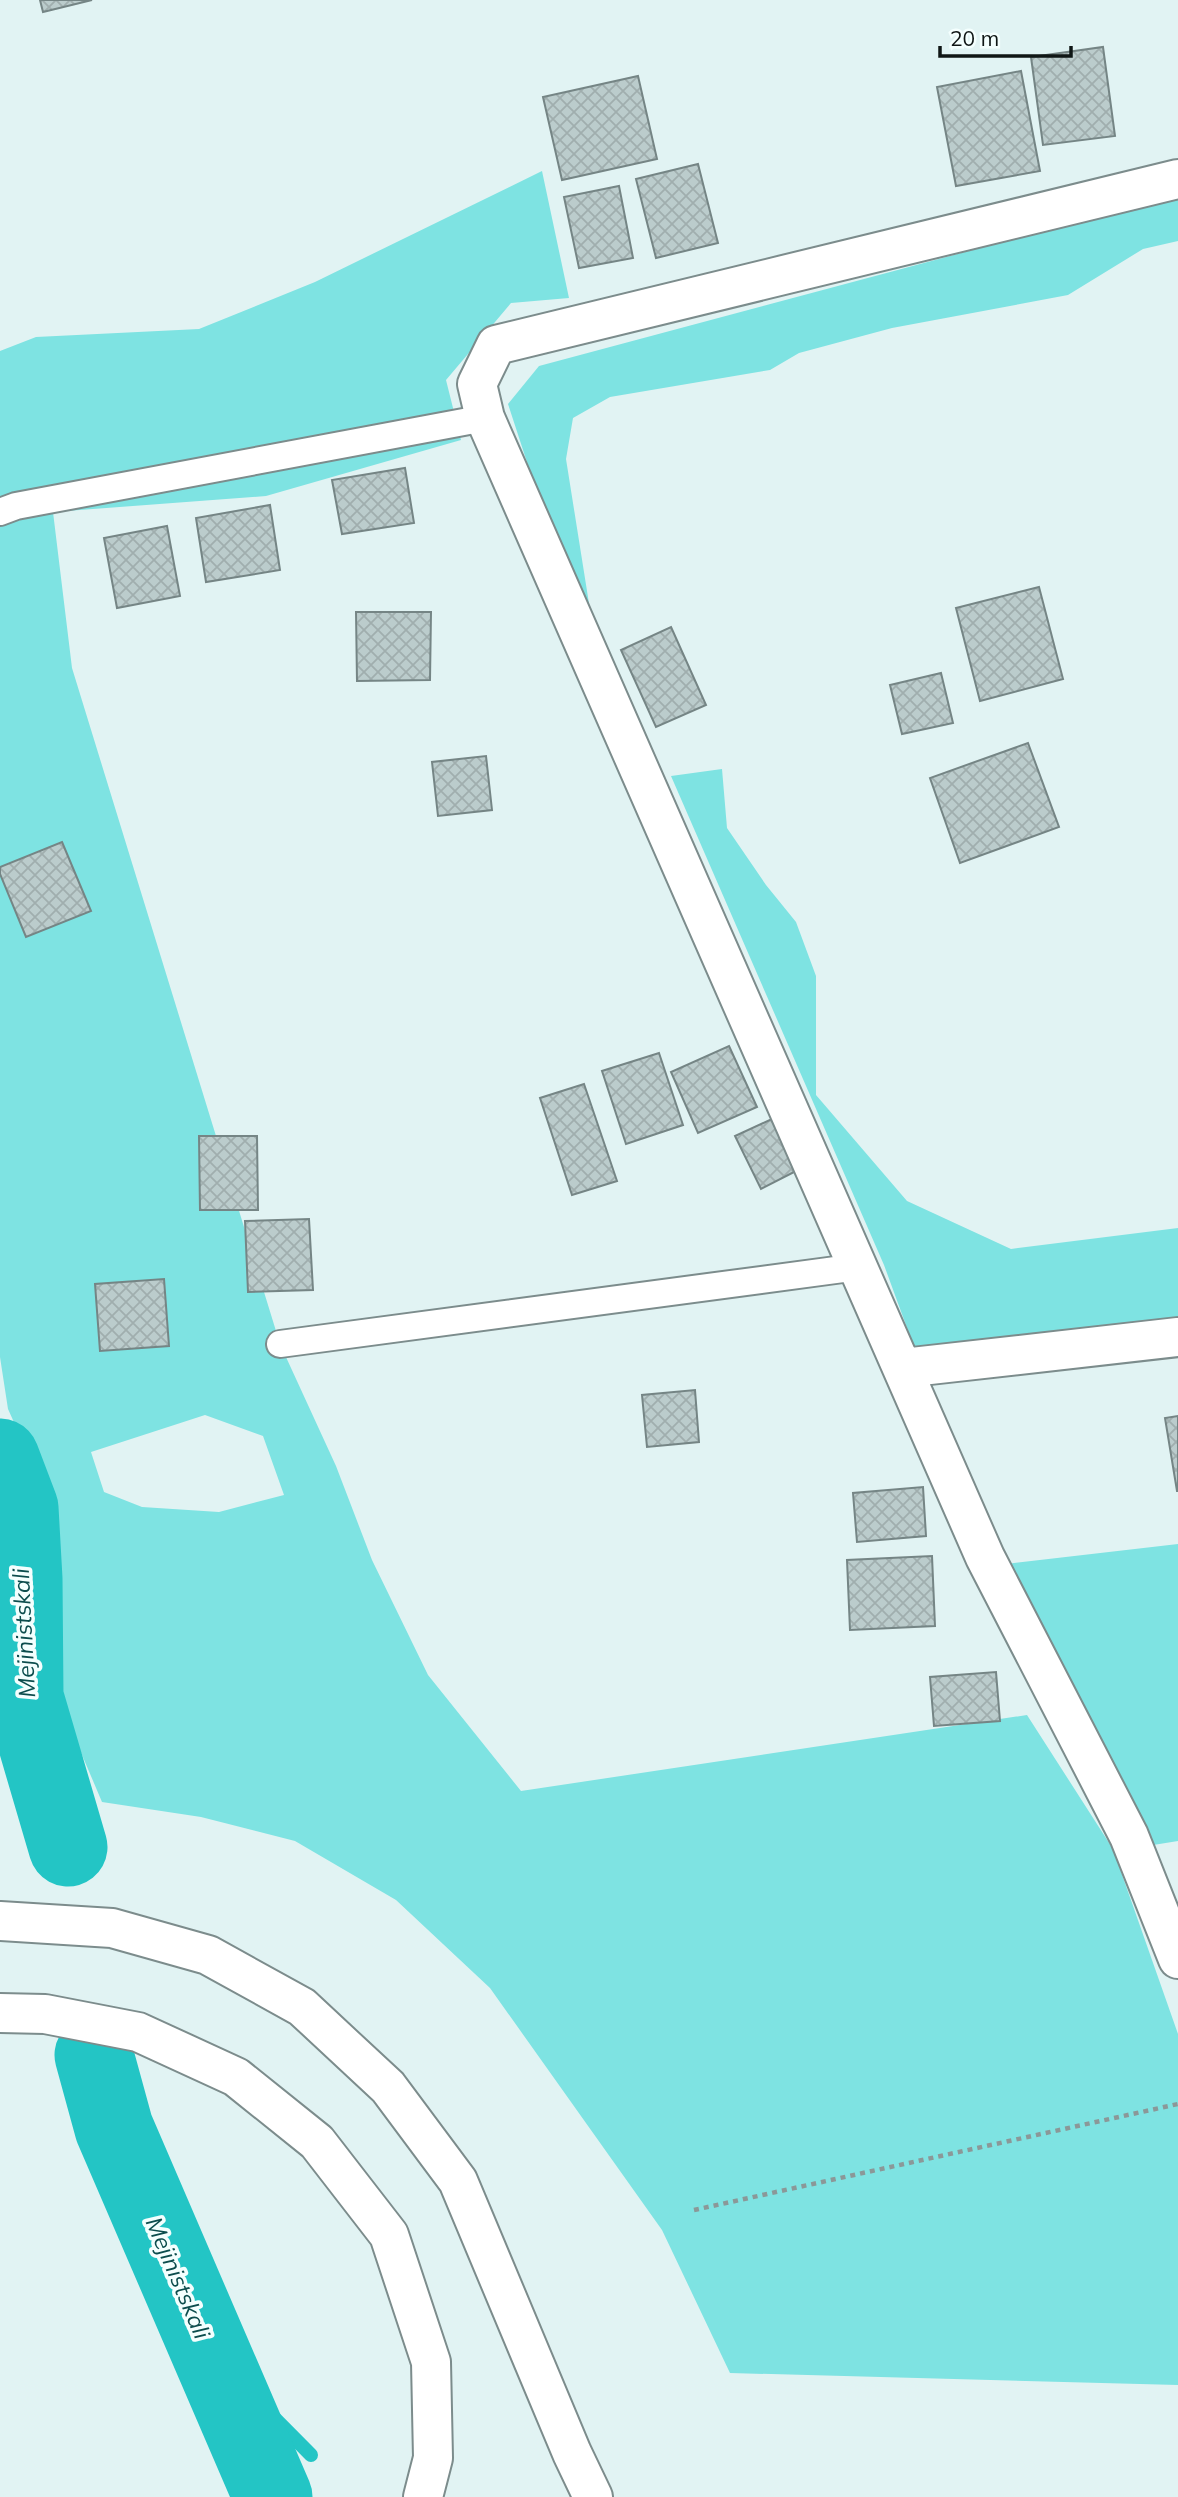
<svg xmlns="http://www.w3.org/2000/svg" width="1178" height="2497" viewBox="0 0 1178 2497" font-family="Mulish,sans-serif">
  <defs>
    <pattern id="building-cross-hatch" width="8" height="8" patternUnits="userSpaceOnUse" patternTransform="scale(1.75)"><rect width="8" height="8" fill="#bcc"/><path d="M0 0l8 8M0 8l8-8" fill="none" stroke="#a0aeae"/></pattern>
  </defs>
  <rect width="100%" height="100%" fill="#e1f3f3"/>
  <path fill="#7ee3e2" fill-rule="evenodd" d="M542,171L569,298L511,303L446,380L461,440L266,496L53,512L72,668L280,1344L336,1466L372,1560L428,1675L521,1791L1027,1715L1113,1849L1178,2034V2385L730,2373L662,2230L490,1988L396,1900L295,1841L201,1817L102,1802L43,1663L48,1498L8,1409L0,1357V351L36,337L199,329L315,282ZM205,1415L263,1436L284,1495L219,1512L142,1507L104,1492L91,1452Z
    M1178,195V241L1143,249L1068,295L892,328L799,353L770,370L610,397L573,418L566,459L591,616L557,554L508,404L539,366Z
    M722,769L727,828L766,885L796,922L816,976V1095L907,1201L1011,1249L1178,1228V1317L914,1347L884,1265L671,776Z
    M1178,1544V1841L1147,1846L1006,1564Z"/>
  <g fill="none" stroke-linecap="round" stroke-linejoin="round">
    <path stroke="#23c5c5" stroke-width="14" d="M214,2357L311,2455"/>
    <path stroke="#23c5c5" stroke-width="79" d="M0,1458L19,1508L23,1579L24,1697L68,1847
      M94,2055L114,2128L273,2497"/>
  </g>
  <path fill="url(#building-cross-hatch)" stroke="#758585" stroke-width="2" d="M40,0H92L43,12Z
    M1103,47L1115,136L1043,145L1031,57Z
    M1021,71L1040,171L956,186L937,87Z
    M638,76L657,159L562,180L543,97Z
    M698,164L718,243L656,258L636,179Z
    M619,186L633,258L579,268L564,197Z
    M405,468L414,523L342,534L332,480Z
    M270,505L280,570L206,582L196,518Z
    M167,526L180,596L117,608L104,538Z
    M1039,587L1063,679L980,701L956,608Z
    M356,612H431L430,680L357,681Z
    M671,627L706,705L656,727L621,650Z
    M941,673L953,723L902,734L890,685Z
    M1028,743L1059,827L960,863L930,778Z
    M486,756L492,810L438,816L432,762Z
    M62,842L91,911L26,937L0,874V867Z
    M729,1046L757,1107L698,1133L671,1072Z
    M659,1053L683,1125L626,1144L602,1071Z
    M584,1084L617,1181L572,1195L540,1098Z
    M774,1118L798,1170L761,1189L735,1136Z
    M199,1136H257L258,1210H200Z
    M309,1219L313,1290L248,1292L245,1221Z
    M164,1279L169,1346L100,1351L95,1284Z
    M695,1390L699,1442L647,1447L642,1395Z
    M1178,1416V1491H1177L1165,1418Z
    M923,1487L926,1536L857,1542L853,1493Z
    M932,1556L935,1626L850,1630L847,1560Z
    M996,1672L1000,1721L934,1726L930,1677Z"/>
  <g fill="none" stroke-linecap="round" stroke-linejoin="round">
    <g stroke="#7c8c8c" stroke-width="30">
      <path id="service" d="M0,512L16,506L485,418
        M280,1344L858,1267"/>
    </g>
    <g stroke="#7c8c8c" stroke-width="42">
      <path id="minor" d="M1178,179L496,345L477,384L485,418L985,1557L1129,1836L1178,1959
        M903,1368L1178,1337"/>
    </g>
    <g stroke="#7c8c8c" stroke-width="42">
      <path id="trunk" d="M0,1921L112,1928L208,1955L302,2007L388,2087L458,2181L572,2453L593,2497
        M0,2013L45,2014L138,2032L236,2077L317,2142L389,2235L431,2362L433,2458L423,2497"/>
    </g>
    <path stroke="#8b9898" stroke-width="4.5" stroke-dasharray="5 5" stroke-linecap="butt" d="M694,2210L1178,2104"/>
    <use href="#service" stroke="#fff" stroke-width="26"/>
    <use href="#minor" stroke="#fff" stroke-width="38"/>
    <use href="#trunk" stroke="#fff" stroke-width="38"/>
  </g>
  <g text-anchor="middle" stroke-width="7" stroke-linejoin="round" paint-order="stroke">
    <g font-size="23" font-style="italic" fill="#0c4d4d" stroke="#f4fffe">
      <text transform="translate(24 1633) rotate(-93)" y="8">Mejinistskali</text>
      <text transform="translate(178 2278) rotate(67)" y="8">Mejinistskali</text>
    </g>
  </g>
  <path d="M940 46v10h131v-10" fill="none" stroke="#0f1615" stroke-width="3.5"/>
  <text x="950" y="46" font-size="21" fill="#0f1615" stroke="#f4fffe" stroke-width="5" paint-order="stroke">20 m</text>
</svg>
